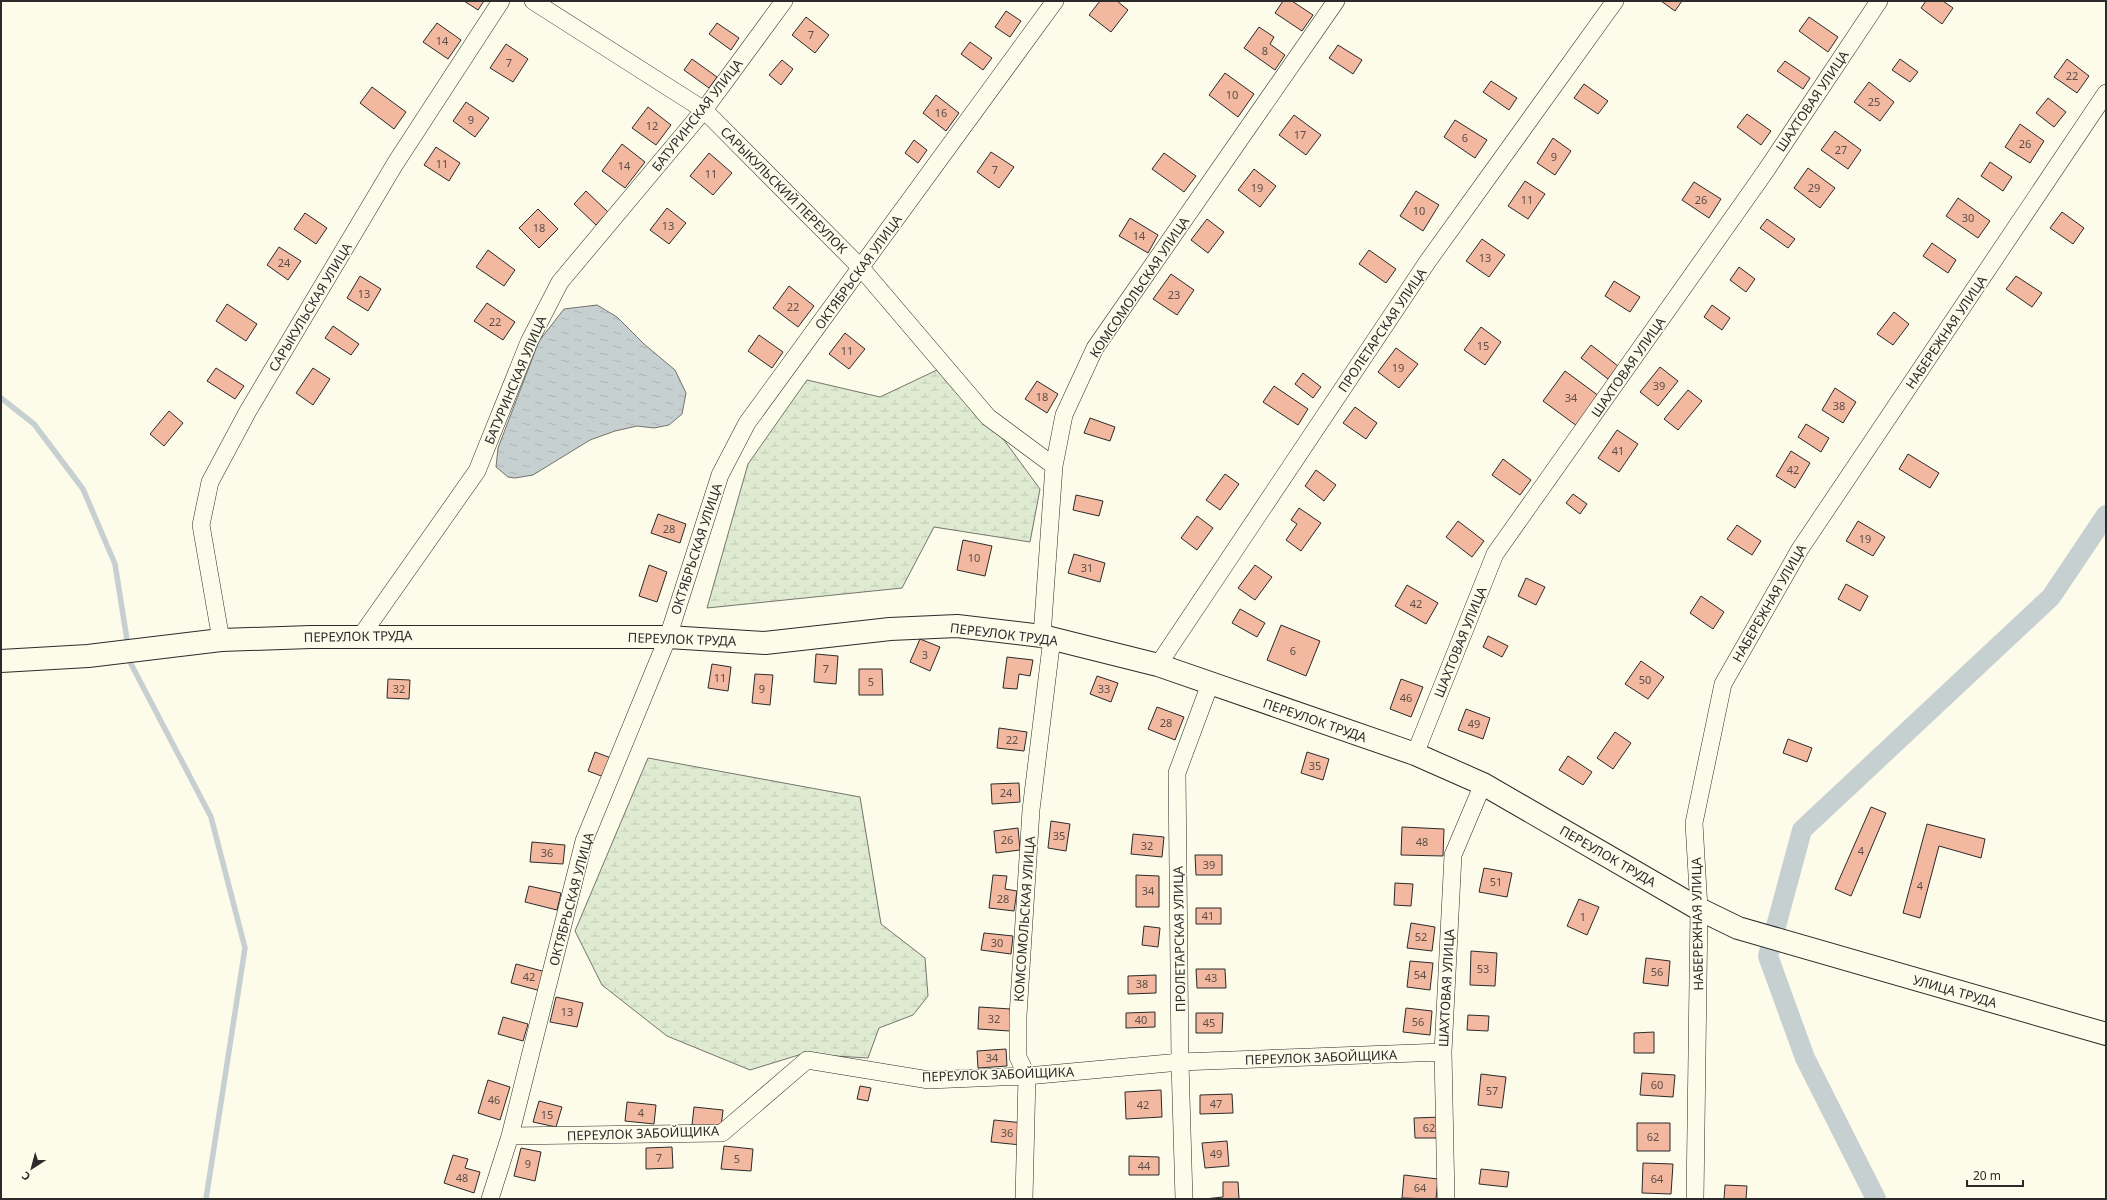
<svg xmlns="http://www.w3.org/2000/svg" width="2107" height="1200" viewBox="0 0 2107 1200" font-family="'Noto Sans',sans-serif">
  <defs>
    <pattern id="wetland-marsh" width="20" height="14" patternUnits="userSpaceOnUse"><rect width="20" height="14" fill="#deebd1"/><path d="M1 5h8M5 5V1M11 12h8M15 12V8" fill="none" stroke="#bfcab4"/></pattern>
    <pattern id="water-ripples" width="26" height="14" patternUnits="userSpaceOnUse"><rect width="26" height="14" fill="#c7d0d0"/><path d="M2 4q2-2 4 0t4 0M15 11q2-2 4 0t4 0" fill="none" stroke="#abb3b3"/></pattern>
  </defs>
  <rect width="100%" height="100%" fill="#fdfbea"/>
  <path fill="url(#wetland-marsh)" stroke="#74746e" d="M937,370L1004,440L1040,489L1030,542L934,527L902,588L707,608L748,464L807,380L880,397Z
    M648,758L860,797L881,924L925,958L928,996L913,1015L879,1028L868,1058L802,1054L750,1070L667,1036L602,985L575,931Z"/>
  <path fill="url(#water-ripples)" stroke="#74746e" d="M597,305L617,317L644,344L675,370L686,393L682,414L669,425L654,428L637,426L615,431L590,440L533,475L515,478L508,477L496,467L498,448L539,341L564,309Z"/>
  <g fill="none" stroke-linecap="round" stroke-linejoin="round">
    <path stroke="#c7d0d0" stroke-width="5.5" d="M1,398L34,424L83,489L115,564L128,646
      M129,655L130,662L211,817L245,948L206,1199"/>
    <path stroke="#c7d0d0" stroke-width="20" d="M1876,1199L1805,1058L1768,956L1802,830L2051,597L2106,515"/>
  </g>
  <path fill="#f2b8a0" stroke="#2b2b2b" d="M464,1H484L478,10Z
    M1100,1H1117L1128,10L1111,32L1089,15Z
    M1283,1H1292L1313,15L1302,31L1275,13Z
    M1661,1H1682L1675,11Z
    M1926,1H1943L1953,8L1942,24L1921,8Z
    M1006,11L1021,21L1010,37L995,27Z
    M806,17L829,35L815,53L792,35Z
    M1809,17L1838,37L1828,52L1799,31Z
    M437,23L461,40L448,59L423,42Z
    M717,23L739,38L731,50L709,34Z
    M1259,27L1274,37L1270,44L1285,55L1275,70L1244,48Z
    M970,42L992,58L983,70L961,54Z
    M506,44L528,59L513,82L490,68Z
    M1338,45L1362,60L1353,74L1329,58Z
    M692,59L717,77L709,88L684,70Z
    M1900,59L1918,72L1910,82L1892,70Z
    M2067,59L2089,76L2077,93L2054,77Z
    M782,60L793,69L781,85L769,75Z
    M1785,61L1810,78L1803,89L1777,71Z
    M1225,73L1254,94L1238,117L1209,95Z
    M1491,81L1517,98L1509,110L1483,92Z
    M1869,82L1894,102L1880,121L1854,102Z
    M1584,84L1608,101L1598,114L1574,98Z
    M372,87L406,112L394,129L360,103Z
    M936,95L959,113L946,131L923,113Z
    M2048,98L2066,112L2054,127L2036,113Z
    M466,102L489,118L475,137L453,121Z
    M648,107L671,125L656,145L632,128Z
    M1747,114L1771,131L1761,145L1737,127Z
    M1294,115L1321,135L1306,155L1279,135Z
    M1455,120L1487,140L1475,158L1444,137Z
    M2020,124L2044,141L2030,163L2005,147Z
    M1835,131L1861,150L1848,169L1821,150Z
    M1553,138L1571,151L1555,175L1537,163Z
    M914,140L927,150L918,163L905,153Z
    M622,144L645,162L625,188L602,171Z
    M436,147L460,163L449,181L424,165Z
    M991,152L1014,167L999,188L977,172Z
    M709,153L732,173L713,195L690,176Z
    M1164,153L1196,176L1184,192L1152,169Z
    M1990,162L2012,177L2003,191L1981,176Z
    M1808,168L1835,188L1820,208L1794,188Z
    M1254,169L1276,186L1260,207L1238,190Z
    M1525,181L1545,194L1528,219L1508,206Z
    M1694,182L1721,199L1709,218L1682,200Z
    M586,191L608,212L596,225L574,204Z
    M1416,191L1439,205L1423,231L1400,216Z
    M1958,198L1990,221L1978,238L1946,216Z
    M667,208L686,223L669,244L650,230Z
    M538,209L558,229L539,248L519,228Z
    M2062,212L2084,228L2073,244L2050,228Z
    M305,213L327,228L316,244L294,229Z
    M1130,218L1158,235L1148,253L1119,236Z
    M1207,219L1224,232L1208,253L1191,240Z
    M1767,219L1795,239L1788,248L1760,228Z
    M1482,239L1505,255L1489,277L1466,261Z
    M1932,243L1956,260L1948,273L1923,256Z
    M279,247L301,261L288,280L267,265Z
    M488,250L515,270L504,286L476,267Z
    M1369,250L1396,269L1386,283L1359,264Z
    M1739,267L1755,279L1746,292L1730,280Z
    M1171,274L1194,290L1177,315L1153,299Z
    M360,276L381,289L368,311L347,298Z
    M2016,276L2042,293L2032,307L2006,289Z
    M1614,281L1640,297L1630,312L1605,296Z
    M789,286L814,306L798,327L773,308Z
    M487,303L515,322L503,340L474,321Z
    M227,304L257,324L246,341L216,321Z
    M1712,305L1730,318L1722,330L1704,317Z
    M1894,312L1909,324L1893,345L1877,334Z
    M333,326L359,344L351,355L325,338Z
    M1481,327L1501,342L1485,365L1464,350Z
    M845,333L865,349L849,369L829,354Z
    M759,335L783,352L772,368L748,351Z
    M1591,345L1618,366L1608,379L1581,358Z
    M1396,348L1418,364L1399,388L1378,372Z
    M1660,367L1678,381L1658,406L1640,392Z
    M216,368L244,386L235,399L207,381Z
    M313,368L330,379L313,405L296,393Z
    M1565,371L1599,396L1577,426L1543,401Z
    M1303,373L1321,387L1313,398L1295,384Z
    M1037,381L1058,394L1047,413L1025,399Z
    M1274,386L1308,409L1298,425L1263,402Z
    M1835,388L1856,402L1843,423L1822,410Z
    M1688,390L1702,401L1678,430L1664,419Z
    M1355,407L1377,423L1366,439L1343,423Z
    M169,411L183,423L164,446L150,434Z
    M1090,418L1115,427L1110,441L1084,433Z
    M1806,424L1829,438L1821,452L1798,437Z
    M1617,430L1638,444L1619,472L1598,458Z
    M1791,451L1810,463L1795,488L1776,476Z
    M1908,454L1939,473L1930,488L1899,469Z
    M1503,459L1531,480L1520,495L1492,475Z
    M1316,470L1336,485L1324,501L1305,486Z
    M1225,474L1239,484L1220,510L1206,500Z
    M1573,494L1587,504L1580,514L1566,503Z
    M1076,495L1103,501L1099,516L1073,510Z
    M1299,508L1321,523L1301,551L1286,540L1297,524L1291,520Z
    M658,514L686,524L680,543L651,533Z
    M1197,516L1213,528L1197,550L1181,538Z
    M1458,521L1484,541L1472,557L1446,537Z
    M1858,521L1885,537L1873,556L1846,541Z
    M1737,525L1761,541L1752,555L1727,539Z
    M963,540L992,546L985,576L957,570Z
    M1074,554L1105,563L1100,582L1068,573Z
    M649,565L667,572L657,602L639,596Z
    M1255,565L1272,577L1255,600L1238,588Z
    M1526,578L1545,587L1536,605L1518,596Z
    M1846,584L1868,596L1860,611L1838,599Z
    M1407,585L1438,603L1426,624L1395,606Z
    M1701,596L1724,612L1713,629L1690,613Z
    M1240,609L1265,623L1257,637L1232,623Z
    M1281,625L1320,641L1306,676L1267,660Z
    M1488,636L1508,646L1502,657L1483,647Z
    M920,639L940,647L930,671L910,662Z
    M816,654L838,656L836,684L814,682Z
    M1007,657L1033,660L1030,676L1019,674L1017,689L1003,688Z
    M1641,661L1664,677L1648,699L1625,684Z
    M712,664L731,667L728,691L708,688Z
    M859,669H882L883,695H859Z
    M755,674L773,675L770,705L752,703Z
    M1097,676L1118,683L1111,702L1090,694Z
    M388,679L410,680L409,699L387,698Z
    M1401,679L1423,687L1411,717L1390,709Z
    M1157,707L1184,717L1175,740L1148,729Z
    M1466,709L1490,718L1483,739L1458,730Z
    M999,728L1027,732L1024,751L997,748Z
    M1615,732L1631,743L1613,769L1597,758Z
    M1788,739L1812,748L1807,762L1783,753Z
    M595,752L611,758L604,777L588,771Z
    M1307,752L1329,759L1323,780L1301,773Z
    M1568,756L1592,772L1583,785L1559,770Z
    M1019,783L1020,802L992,804L991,784Z
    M1871,807L1886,813L1851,896L1835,889Z
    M1051,821L1070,824L1066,851L1048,848Z
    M1927,824L1985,839L1981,858L1939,846L1920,918L1903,913Z
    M1402,827L1444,829L1443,856L1401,855Z
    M1018,828L1020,850L996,853L994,831Z
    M1133,834L1164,837L1162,857L1131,854Z
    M532,842L565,845L563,864L530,862Z
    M1195,855H1222V875H1196Z
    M1484,868L1512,873L1507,897L1479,892Z
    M993,875L1007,876L1005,889L1017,891L1014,911L989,908Z
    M1136,875L1159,876V907H1136Z
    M1395,883L1413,884L1411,906L1394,905Z
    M529,886L561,893L557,910L525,902Z
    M1579,899L1599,907L1587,935L1567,926Z
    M1196,908H1221V924H1196Z
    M1411,923L1435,927L1432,951L1407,948Z
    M1144,926L1160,928L1158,947L1142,945Z
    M984,933L1013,936L1011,954L981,950Z
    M1471,951L1497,953L1495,986L1470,985Z
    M1646,958L1670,961L1668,986L1643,983Z
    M1410,961L1433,963L1430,990L1407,987Z
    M516,964L546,972L541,991L511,983Z
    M1196,969H1225L1226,988H1197Z
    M1156,975V993L1128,994V976Z
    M556,997L583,1003L577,1027L550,1022Z
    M979,1007L1011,1009L1010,1031L978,1029Z
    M1406,1008L1432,1011L1430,1035L1403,1032Z
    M1155,1012V1027L1126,1028V1013Z
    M1196,1013H1223L1222,1033H1196Z
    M1468,1015L1489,1016L1488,1031L1467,1030Z
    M503,1017L528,1024L523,1041L498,1034Z
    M1654,1032V1053H1634V1033Z
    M1006,1049L1007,1066L978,1068L977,1051Z
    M1642,1073L1675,1075L1673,1097L1640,1095Z
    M1481,1074L1506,1077L1502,1108L1478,1105Z
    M488,1080L510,1087L500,1120L478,1113Z
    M860,1086L871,1088L868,1101L857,1099Z
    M1161,1090L1162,1117L1126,1119L1125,1092Z
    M1232,1094L1233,1113L1200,1114V1095Z
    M539,1101L562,1107L556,1127L533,1122Z
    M627,1102L656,1105L654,1124L625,1121Z
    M694,1107L723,1110L721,1128L692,1125Z
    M1442,1117L1443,1138H1415L1414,1118Z
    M994,1120L1024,1123L1021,1145L991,1142Z
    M1637,1123H1670V1151H1637Z
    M1227,1141L1229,1166L1205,1168L1202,1143Z
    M724,1146L753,1149L751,1171L721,1169Z
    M672,1147L673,1168L646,1169V1148Z
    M521,1148L541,1152L535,1181L514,1176Z
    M453,1155L468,1159L465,1168L480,1172L474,1193L444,1183Z
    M1129,1156L1159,1157V1175H1129Z
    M1643,1163L1673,1164L1671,1194L1642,1193Z
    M1481,1169L1509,1172L1507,1187L1479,1184Z
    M1404,1175L1438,1179L1436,1199L1402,1198Z
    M1223,1182H1238L1239,1199H1204L1223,1197Z
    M1725,1185L1747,1186L1746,1199H1724Z"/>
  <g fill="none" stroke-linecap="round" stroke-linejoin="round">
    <g stroke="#2b2b2b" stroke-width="18">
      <path id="street" d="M533,1L704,110L862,269L988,417L1054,466
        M361,636L477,471L529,342L560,282L704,110L784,1
        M1042,636L1054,466L1064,415L1095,348L1336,1
        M221,640L201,525L210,482L248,411L395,164L501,1
        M1158,665L1428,261L1615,1
        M1415,754L1495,554L1765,172L1879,1
        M510,1136L722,1133L807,1060L929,1080L1027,1076L1180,1062L1443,1052
        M490,1199L510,1136L584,841L668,637L720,475L747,423L1055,1
        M1024,1199L1027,1076L1018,1057V1016L1031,810L1052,638
        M1184,1199L1180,1062L1177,773L1210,684
        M1446,1199L1443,1052L1453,855L1483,784
        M1695,1199L1699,909L1694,823L1723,684L1800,549L2106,93"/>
    </g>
    <g stroke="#2b2b2b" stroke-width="24">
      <path id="secondary" d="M1,661L88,656L221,640L310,637H668L765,643L890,629L957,626L1042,636L1158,665L1415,754L1483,784L1699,909L1738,928L2106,1034"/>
    </g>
    <use href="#street" stroke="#fdfbea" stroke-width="17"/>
    <use href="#secondary" stroke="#fdfbea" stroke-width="22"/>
  </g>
  <g text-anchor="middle" stroke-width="3" stroke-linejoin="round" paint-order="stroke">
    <g font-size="11" fill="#5d4e48">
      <text x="811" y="39">7</text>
      <text x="442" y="45">14</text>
      <text x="1265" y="55">8</text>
      <text x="509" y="67">7</text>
      <text x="2072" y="80">22</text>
      <text x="1232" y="99">10</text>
      <text x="1874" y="106">25</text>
      <text x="941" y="117">16</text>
      <text x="471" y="124">9</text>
      <text x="652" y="130">12</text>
      <text x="1300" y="139">17</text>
      <text x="1465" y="142">6</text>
      <text x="2025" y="148">26</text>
      <text x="1841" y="154">27</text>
      <text x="1554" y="161">9</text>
      <text x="442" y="168">11</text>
      <text x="624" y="170">14</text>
      <text x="995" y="174">7</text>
      <text x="711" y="178">11</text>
      <text x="1257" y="192">19</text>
      <text x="1814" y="192">29</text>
      <text x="1527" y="204">11</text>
      <text x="1701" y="204">26</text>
      <text x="1419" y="215">10</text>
      <text x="1968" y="222">30</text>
      <text x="668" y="230">13</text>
      <text x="539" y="232">18</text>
      <text x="1139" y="240">14</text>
      <text x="1485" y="262">13</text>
      <text x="284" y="267">24</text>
      <text x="364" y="298">13</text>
      <text x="1174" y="299">23</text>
      <text x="793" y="311">22</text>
      <text x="495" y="326">22</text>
      <text x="1483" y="350">15</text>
      <text x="847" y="355">11</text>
      <text x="1398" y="372">19</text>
      <text x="1659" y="390">39</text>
      <text x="1042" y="401">18</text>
      <text x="1571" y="402">34</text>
      <text x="1839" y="410">38</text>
      <text x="1618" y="455">41</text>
      <text x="1793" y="474">42</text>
      <text x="669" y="533">28</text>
      <text x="1865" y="543">19</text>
      <text x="974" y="562">10</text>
      <text x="1087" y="572">31</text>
      <text x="1416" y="608">42</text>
      <text x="1293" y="655">6</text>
      <text x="925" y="659">3</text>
      <text x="826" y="673">7</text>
      <text x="720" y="682">11</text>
      <text x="1645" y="684">50</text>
      <text x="871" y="686">5</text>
      <text x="399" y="693">32</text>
      <text x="762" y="693">9</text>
      <text x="1104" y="693">33</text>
      <text x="1406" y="702">46</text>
      <text x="1166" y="727">28</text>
      <text x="1474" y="728">49</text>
      <text x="1012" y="744">22</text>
      <text x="1315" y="770">35</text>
      <text x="1006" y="797">24</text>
      <text x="1059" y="840">35</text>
      <text x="1007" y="844">26</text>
      <text x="1422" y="846">48</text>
      <text x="1147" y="850">32</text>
      <text x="1861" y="855">4</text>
      <text x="547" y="857">36</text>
      <text x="1209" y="869">39</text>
      <text x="1496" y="886">51</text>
      <text x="1920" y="890">4</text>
      <text x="1148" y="895">34</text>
      <text x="1003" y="903">28</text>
      <text x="1208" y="920">41</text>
      <text x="1583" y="921">1</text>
      <text x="1421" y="941">52</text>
      <text x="997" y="947">30</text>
      <text x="1483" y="973">53</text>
      <text x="1657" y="976">56</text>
      <text x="1420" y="979">54</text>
      <text x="529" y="981">42</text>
      <text x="1211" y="982">43</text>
      <text x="1142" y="988">38</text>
      <text x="567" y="1016">13</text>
      <text x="994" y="1023">32</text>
      <text x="1141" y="1024">40</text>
      <text x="1418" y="1026">56</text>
      <text x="1209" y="1027">45</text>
      <text x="992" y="1062">34</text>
      <text x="1657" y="1089">60</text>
      <text x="1492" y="1095">57</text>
      <text x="494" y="1104">46</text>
      <text x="1216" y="1108">47</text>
      <text x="1143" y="1109">42</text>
      <text x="641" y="1117">4</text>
      <text x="547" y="1119">15</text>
      <text x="1429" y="1132">62</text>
      <text x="1007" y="1137">36</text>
      <text x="1653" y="1141">62</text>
      <text x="1216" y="1158">49</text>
      <text x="659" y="1162">7</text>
      <text x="737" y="1163">5</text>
      <text x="528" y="1168">9</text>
      <text x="1144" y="1170">44</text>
      <text x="462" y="1182">48</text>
      <text x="1657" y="1183">64</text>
      <text x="1420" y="1192">64</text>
    </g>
    <g font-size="13" fill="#2b2b2b" stroke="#fdfbea">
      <text transform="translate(1812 101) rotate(-56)" y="5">ШАХТОВАЯ УЛИЦА</text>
      <text transform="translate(697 115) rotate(-52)" y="5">БАТУРИНСКАЯ УЛИЦА</text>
      <text transform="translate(784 190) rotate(45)" y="5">САРЫКУЛЬСКИЙ ПЕРЕУЛОК</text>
      <text transform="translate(858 272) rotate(-54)" y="5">ОКТЯБРЬСКАЯ УЛИЦА</text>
      <text transform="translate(1139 287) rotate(-56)" y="5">КОМСОМОЛЬСКАЯ УЛИЦА</text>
      <text transform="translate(310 307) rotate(-59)" y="5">САРЫКУЛЬСКАЯ УЛИЦА</text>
      <text transform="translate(1382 330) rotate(-56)" y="5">ПРОЛЕТАРСКАЯ УЛИЦА</text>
      <text transform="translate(1946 332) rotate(-56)" y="5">НАБЕРЕЖНАЯ УЛИЦА</text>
      <text transform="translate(1628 367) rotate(-55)" y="5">ШАХТОВАЯ УЛИЦА</text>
      <text transform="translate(515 380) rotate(-67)" y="5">БАТУРИНСКАЯ УЛИЦА</text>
      <text transform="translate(696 549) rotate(-72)" y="5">ОКТЯБРЬСКАЯ УЛИЦА</text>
      <text transform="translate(1769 603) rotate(-60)" y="5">НАБЕРЕЖНАЯ УЛИЦА</text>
      <text transform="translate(1004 634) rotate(7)" y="5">ПЕРЕУЛОК ТРУДА</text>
      <text transform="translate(358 636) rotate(-1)" y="5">ПЕРЕУЛОК ТРУДА</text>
      <text transform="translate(682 639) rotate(2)" y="5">ПЕРЕУЛОК ТРУДА</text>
      <text transform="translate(1460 642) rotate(-68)" y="5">ШАХТОВАЯ УЛИЦА</text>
      <text transform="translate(1315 720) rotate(19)" y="5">ПЕРЕУЛОК ТРУДА</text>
      <text transform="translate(1608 856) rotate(30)" y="5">ПЕРЕУЛОК ТРУДА</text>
      <text transform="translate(571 899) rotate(-75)" y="5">ОКТЯБРЬСКАЯ УЛИЦА</text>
      <text transform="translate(1024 919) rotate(-86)" y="5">КОМСОМОЛЬСКАЯ УЛИЦА</text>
      <text transform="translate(1697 924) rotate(-91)" y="5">НАБЕРЕЖНАЯ УЛИЦА</text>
      <text transform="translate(1179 939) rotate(-91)" y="5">ПРОЛЕТАРСКАЯ УЛИЦА</text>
      <text transform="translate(1446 988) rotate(-87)" y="5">ШАХТОВАЯ УЛИЦА</text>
      <text transform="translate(1955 991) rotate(16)" y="5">УЛИЦА ТРУДА</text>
      <text transform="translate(1321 1057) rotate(-2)" y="5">ПЕРЕУЛОК ЗАБОЙЩИКА</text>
      <text transform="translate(998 1074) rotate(-2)" y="5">ПЕРЕУЛОК ЗАБОЙЩИКА</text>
      <text transform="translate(643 1133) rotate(-2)" y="5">ПЕРЕУЛОК ЗАБОЙЩИКА</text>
    </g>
  </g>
  <rect width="2107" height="1200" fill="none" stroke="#2b2b2b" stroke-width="4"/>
  <g transform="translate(32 1168) rotate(216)" stroke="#fdfbea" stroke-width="3" paint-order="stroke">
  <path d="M0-3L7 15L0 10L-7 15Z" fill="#2b2b2b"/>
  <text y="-6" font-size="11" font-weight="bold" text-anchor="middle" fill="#2b2b2b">С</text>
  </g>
  <path d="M1967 1180v6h56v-6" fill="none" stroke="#2b2b2b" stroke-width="2"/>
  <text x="1973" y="1180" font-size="12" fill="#2b2b2b" stroke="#fdfbea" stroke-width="3" paint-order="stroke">20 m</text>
</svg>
